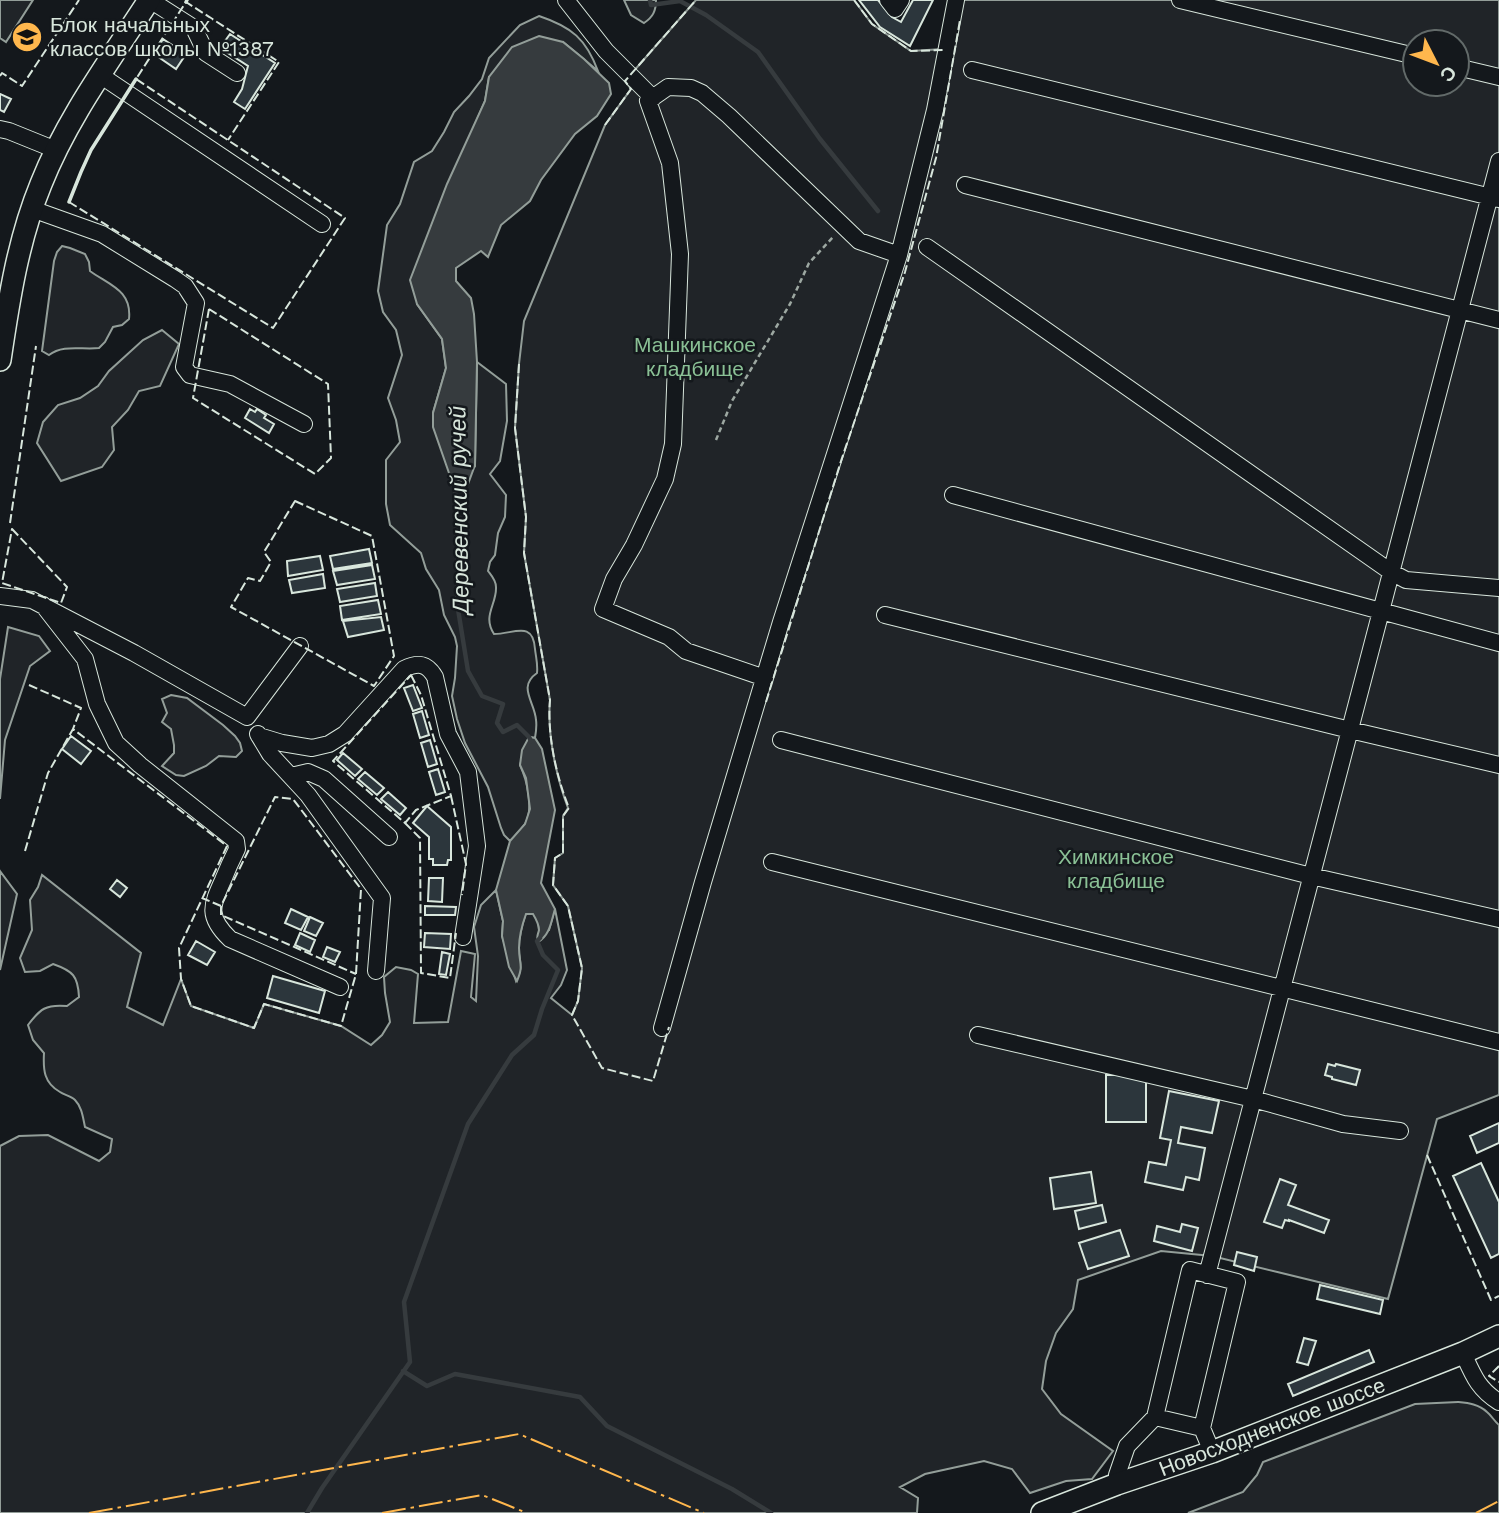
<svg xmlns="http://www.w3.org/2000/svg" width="1499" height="1513" viewBox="0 0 1499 1513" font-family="'Work Sans',sans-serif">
  <rect width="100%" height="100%" fill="#14181c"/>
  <path fill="#202428" stroke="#939e99" stroke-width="2" fill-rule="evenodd" d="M0,0H33L6,42L0,38Z
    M624,0H656C656,11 653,17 644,23L631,15Z
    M696,0H854L872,24L911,51L943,49L953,0H1499V1095L1437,1119L1388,1299L1212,1256L1161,1251L1078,1280L1073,1309L1056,1333L1046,1361L1042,1389L1061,1414L1113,1451L1092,1479L1066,1481L1030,1493L1012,1469L984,1461L925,1474L900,1487L918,1498L917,1513H0V1146L19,1136L48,1135L99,1161L110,1152L112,1139L85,1127C83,1118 82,1107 75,1100C71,1096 64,1095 60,1092C44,1083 43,1070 44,1053L33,1040L28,1025C40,1009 46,1004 67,1006L79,997C78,976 73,971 53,964L40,971L25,972L20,958L32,930L30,900L38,887L42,875L141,953L127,1007L163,1025L181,979L191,1006L254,1028L264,1004L341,1026L371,1045L382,1035L390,1022L385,993L384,977L396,967L411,970L418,974L414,1023L448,1022L461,951L475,954L471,997L476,1001L478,956L474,927L481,905L496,890L503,921L502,936L516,981C524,967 519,962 519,948C519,936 522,925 526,913H533L538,922L539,930H549L555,909L567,970L561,985L551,998L572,1015L578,1001L582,968L568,906L553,885L555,858L563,853V816L568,808C556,776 547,734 550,700L524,553L526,517L515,428L519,364L524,321L605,125L631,89L625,81ZM1415,42H1457V84H1415Z
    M539,16C572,27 586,39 598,71L563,42L489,77L485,101L472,131L417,304L442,339L446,368L433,413L475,465L477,362L506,384L507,421L500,461L490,474L506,495L505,517L498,533L495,555L490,562L488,571C491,575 496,580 496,587C497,604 482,616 494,634C514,634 533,620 535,649C536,658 538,664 537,673C517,687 535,702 536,720C537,726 536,732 535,738L529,737L520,765C527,780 534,809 525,824C521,830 515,836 510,841L504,835L501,828L488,787L465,743L457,719L452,696L455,678L457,646L455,637L444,615L439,590L426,569L421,553L390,525L386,504V460L400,442L396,420L388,398L402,355L396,330L383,312L378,291L387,225L400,204L414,162L432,151L444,132L454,112L469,96L482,79L489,58L520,25Z
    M62,246L70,248L85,254L89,262L90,271C109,285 132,290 129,319L122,325L113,327L105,342L99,348C82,350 63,344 49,355L42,351L54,261L57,252Z
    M162,330L179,344L160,386L139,391L128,410L112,427L114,450L102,467L61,481L37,443L43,422L58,405L80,398L98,386L109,371L143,340Z
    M8,627L39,636L50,651L30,666L5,740L0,799V679Z
    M171,695L187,698L223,725L235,736L240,743L242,751L236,757L219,756L206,766L184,776L176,775L162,766L174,753V745L171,729L162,722L167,713L162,699Z
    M0,871L17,894L0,970Z
    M1458,1402C1468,1403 1479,1404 1487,1412C1492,1416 1494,1421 1499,1425V1513H1188L1243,1492L1257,1475L1263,1462L1415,1404Z"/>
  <path fill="#363b3e" stroke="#939e99" stroke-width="2" d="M539,36L563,42L584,59L609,83L611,94L597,116L575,134L541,180L530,201L501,225L488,257L481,251L456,268V281L471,298L474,314L477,362L475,465L468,484L455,480L449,473L433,427V413L446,368L442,339L417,304L410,280L447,184L485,101L489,77L512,47Z
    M529,737L535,738L542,749L555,810L541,883L555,909C551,922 550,935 538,942C536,936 538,935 539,930C539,924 536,919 533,914H526C522,925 519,936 519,948C519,964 524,965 517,981L509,967L502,936L503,921L496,890L510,841L525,824L530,809L526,778L520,765L522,750Z"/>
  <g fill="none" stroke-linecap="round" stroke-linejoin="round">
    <path stroke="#363b3e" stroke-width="4.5" d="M650,0L651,5L680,1L706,15L758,52L820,139L878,211
      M455,476L458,569L457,603L468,671L482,696L503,704L497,723L503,732L517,725L529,737L531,741
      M403,1371L427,1386L455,1374L580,1397L607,1426L732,1489L771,1513
      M307,1513L322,1488L410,1362L404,1302L468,1124L512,1055L534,1035L542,1009L558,970L543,955L537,941L540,938"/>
  </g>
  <path fill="#2c363c" stroke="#d8e6dc" stroke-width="2" d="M859,0H878L892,17L901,22L913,0H933L910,46L880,27Z
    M230,34L275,63L245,109L234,102L242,89L248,66L220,48Z
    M163,39L186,54L176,69L154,54Z
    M0,94L11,99L4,112L0,110Z
    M250,409L255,412L257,409L266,415L264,418L274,424L269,433L245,418Z
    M369,549L372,563L333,569L330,556Z
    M320,556L323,570L288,576L287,561Z
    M372,565L375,579L337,585L333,571Z
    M323,574L325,588L292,593L289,580Z
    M375,583L377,596L340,602L337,589Z
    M378,600L381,614L342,620L340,606Z
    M381,617L384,630L348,637L343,621Z
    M413,685L422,708L413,711L404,688Z
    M422,711L429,735L420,738L413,714Z
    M71,736L91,751L81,764L62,749Z
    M430,740L437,764L428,767L421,743Z
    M343,753L362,769L355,776L337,760Z
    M438,769L445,792L436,795L429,772Z
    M365,772L384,788L377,795L358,779Z
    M388,792L406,808L400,815L381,799Z
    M427,806L451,827V860H448L447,865H433V859H429V837L413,823Z
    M429,878H443L442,902L428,901Z
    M117,880L127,888L120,897L110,889Z
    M425,906L456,907L455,915H425Z
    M291,909L308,917L301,930L285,923Z
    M310,917L323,923L316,936L304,931Z
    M300,933L315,940L310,952L295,945Z
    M425,933L451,934L450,949L424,947Z
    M196,941L215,952L207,965L188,955Z
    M327,947L340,952L335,962L323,957Z
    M442,952L450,954L446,975L439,974Z
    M273,976L325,991L319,1013L267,998Z
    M1328,1064L1335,1066L1336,1064L1360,1070L1356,1085L1332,1079V1077L1325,1075Z
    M1106,1075H1146V1122H1106Z
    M1169,1091L1219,1101L1212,1133L1181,1127L1178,1143L1205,1148L1199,1180L1186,1177L1183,1190L1145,1182L1149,1162L1166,1165L1171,1140L1160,1138Z
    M1499,1123V1143L1477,1153L1470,1136Z
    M1481,1163L1499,1202V1254L1491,1258L1453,1176Z
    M1091,1172L1096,1203L1054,1209L1050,1178Z
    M1280,1179L1296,1185L1288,1205L1329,1220L1324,1233L1289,1220V1221L1285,1220L1282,1228L1264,1222Z
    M1102,1205L1106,1222L1079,1229L1075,1211Z
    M1182,1224L1198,1228L1192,1251L1154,1241L1157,1226L1180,1232Z
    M1120,1230L1129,1256L1088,1269L1079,1243Z
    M1237,1252L1257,1257L1254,1271L1234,1265Z
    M1320,1285L1383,1300L1380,1314L1317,1299Z
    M1304,1338L1316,1341L1308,1365L1297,1362Z
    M1369,1350L1374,1362L1293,1396L1288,1384Z"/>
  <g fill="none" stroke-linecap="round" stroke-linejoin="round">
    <g stroke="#d8e6dc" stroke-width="18">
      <path id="minor" d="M150,0L194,28L206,53L237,73
        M566,0L606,51L653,98
        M888,0L895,9L901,0
        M1180,0L1415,56
        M1457,67L1499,77
        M972,70L1499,199
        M100,75L322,224
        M0,129L9,131L56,150
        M965,185L1499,320
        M32,209L102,234L175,279L185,286L196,303L184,367L190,375L230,384L304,424
        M927,247L1391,572L1406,580L1499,588
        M953,495L1499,643
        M0,596L32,600L134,653L247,717L300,646
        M43,605L85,659L97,704L116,743L140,765L236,841L237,849C232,859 227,870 223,880C211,906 207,917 230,939L340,987
        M885,615L1350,730L1499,765
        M765,678L686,651L669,637L603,609L614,579L634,545L665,479L673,444L680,254L670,163L648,101L668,87L691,88L702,93L729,116L859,241L899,255
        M258,734L270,754L308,795L382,898L376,971
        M259,736L282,743L312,748L329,744L345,734L404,669C418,662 427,663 435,677L448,734L468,772L477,846L463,937
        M781,740L1311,876L1499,919
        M291,776L308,772L324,779L389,837
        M772,862L1499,1042
        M662,1028L703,882L781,622L899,255L935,110L956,0
        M978,1035L1253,1099L1343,1124L1400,1131
        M1207,1275L1499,161
        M1463,1353C1473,1375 1478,1389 1499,1402
        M1155,1417L1202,1428
        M1117,1484V1475L1127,1446L1155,1417L1190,1270L1237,1282L1202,1428L1212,1452"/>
    </g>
    <g stroke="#d8e6dc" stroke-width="24">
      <path id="major" d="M0,360C9,299 18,240 41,184C67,118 111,59 149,0
        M1042,1513L1117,1484L1212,1452L1463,1353L1499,1336"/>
    </g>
    <path stroke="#9da8a2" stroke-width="2.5" stroke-dasharray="5 3.5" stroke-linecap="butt" d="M716,440L732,401L790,304L809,263L834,236"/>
    <use href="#minor" stroke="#14181c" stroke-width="16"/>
    <use href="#major" stroke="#14181c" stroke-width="21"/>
    <path stroke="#d8e6dc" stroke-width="2" stroke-dasharray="9 3.5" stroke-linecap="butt" d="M854,0L872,24L911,51L943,50V48
      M0,76L2,73L22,86L79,0
      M605,125L631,89L625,81L696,0
      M69,202L273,328L345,218L136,79L186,2L279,62L228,140
      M209,309L328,384L331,458L315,474L193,398Z
      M519,364L515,428L526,517L524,553L550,700C547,734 556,776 569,808L563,816V853L555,858L553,885L568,906L582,968L578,1001L572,1015L602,1068L653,1081L669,1027
      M295,501L372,536L394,656L374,686L231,607L248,578L260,581L271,562L264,552Z
      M10,523L36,346
      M12,529L67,587L61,603L2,583Z
      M411,675L421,695L451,796L416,810L405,823L333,761Z
      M29,685L81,708L73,729
      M766,702L841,461L905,272L936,158L960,20
      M451,796L466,864L462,895
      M405,823L420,838L421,973L450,978L456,933
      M25,851L48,773L73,729L227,846L179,948L181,979L191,1006L254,1028L264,1004L341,1026L356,974L361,889L293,799L275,797L221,906L202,898
      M221,906V915L356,974
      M1427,1155L1491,1300L1499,1296
      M1499,1366L1489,1376L1499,1382"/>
    <path stroke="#d8e6dc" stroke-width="3.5" d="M186,2L187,0
      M69,202L81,172L91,150L136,79"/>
    <path stroke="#ffb74d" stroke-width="2" stroke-dasharray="24 5 3.5 5" stroke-linecap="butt" d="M89,1513L519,1434L704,1513
      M382,1513L482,1495L527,1513
      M1476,1513L1499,1501"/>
  </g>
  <defs>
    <g id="school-disc" transform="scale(1.575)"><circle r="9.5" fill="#ffb74d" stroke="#14181c"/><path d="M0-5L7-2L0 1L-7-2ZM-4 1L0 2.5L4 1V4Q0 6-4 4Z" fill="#111"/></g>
  </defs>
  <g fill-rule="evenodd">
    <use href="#school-disc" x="27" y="37"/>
  </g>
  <g text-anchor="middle" stroke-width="5" stroke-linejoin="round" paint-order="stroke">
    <g font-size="21" fill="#d8e6dc" stroke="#14181c" text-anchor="start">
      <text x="50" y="32">Блок начальных<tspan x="50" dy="24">классов школы №1387</tspan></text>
    </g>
    <g font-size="21" fill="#8ac095" stroke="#14181c">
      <text x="695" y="352">Машкинское<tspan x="695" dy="24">кладбище</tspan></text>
      <text x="1116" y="864">Химкинское<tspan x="1116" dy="24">кладбище</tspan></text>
    </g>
    <g font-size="21" fill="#d8e6dc" stroke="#14181c">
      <text transform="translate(1272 1427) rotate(-21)" y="7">Новосходненское шоссе</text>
    </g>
    <g font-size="23" font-style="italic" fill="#d8e6dc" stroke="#14181c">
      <text transform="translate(459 510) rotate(-91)" y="8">Деревенский ручей</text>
    </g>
  </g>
  <g transform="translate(1436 63) rotate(132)"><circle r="33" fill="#14181c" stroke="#626a69" stroke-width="2"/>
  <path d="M0-5L12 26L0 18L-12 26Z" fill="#ffb74d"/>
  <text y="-10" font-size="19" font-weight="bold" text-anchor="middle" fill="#d8e6dc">С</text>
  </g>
</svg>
